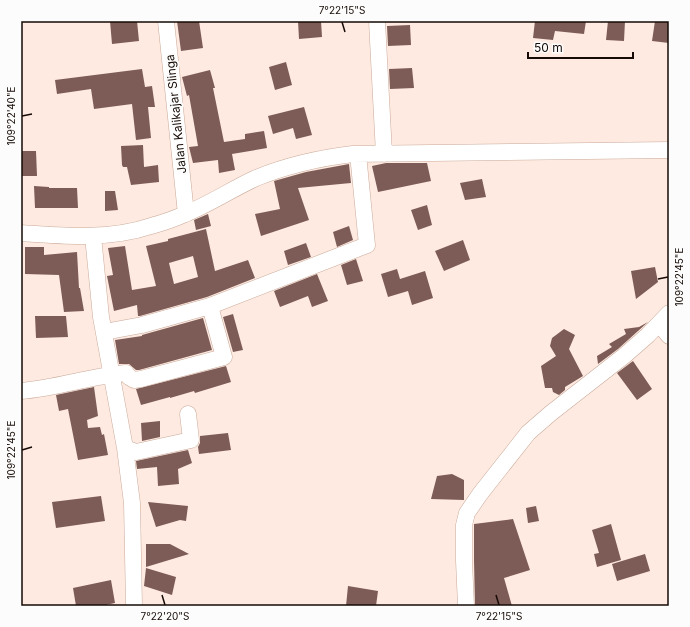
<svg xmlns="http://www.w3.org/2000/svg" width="690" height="627" viewBox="0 0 690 627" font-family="Inter,sans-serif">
  <rect width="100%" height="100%" fill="#feeae0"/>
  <path fill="#7d5c57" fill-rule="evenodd" d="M110,21H137L139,41L112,44Z
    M177,21H199L203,48L181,51Z
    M298,21H321L322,37L299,39Z
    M535,21H586L584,34L555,31L553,40L533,38Z
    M608,21H625L624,41L606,40Z
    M655,21H669V43L652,41Z
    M410,25L411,45L388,46L387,26Z
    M286,62L292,85L275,90L269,67Z
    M412,68L414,88L390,89L389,69Z
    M142,69L145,87L152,86L155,107H148L151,138L136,140L132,104L94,109L91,89L57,94L55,80Z
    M210,70L215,88H213L224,142L245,139V134L264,131L267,148L232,154L235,170L219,173L218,160L193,163L189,147L198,146L189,95L187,96L182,77Z
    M304,107L312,135L296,139L293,128L273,134L268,116Z
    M143,145L144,167L158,165L159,182L131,185L127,167H123L122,165L121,146Z
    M21,151H36L37,176H21Z
    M386,163H427L431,181L378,192L372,166Z
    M349,164L351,183L298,188L309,220L261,236L255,214L280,209L274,181L306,172Z
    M482,179L486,197L465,200L460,183Z
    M34,186L49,187V188H77L78,208H35Z
    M105,191H115L118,210L105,211Z
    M427,205L432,225L418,230L411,210Z
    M208,214L211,226L196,230L194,220Z
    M349,226L353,240L337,247L333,232Z
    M206,229L215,271L248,260L255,278L207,297L140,316H138L137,305L114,311L107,276L113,275L108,248L125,246L132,290L156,286L146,246L168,241V239ZM193,256L198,277L174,284L169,263Z
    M463,240L470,260L444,271L435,251Z
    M306,243L311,257L288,265L284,251Z
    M25,247H44V255L77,252L79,288H80L84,311L64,312L59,275L25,274Z
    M356,259L363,281L347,285L341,265Z
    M655,267L658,282L636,299L631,271Z
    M397,269L400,279L425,271L433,298L412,305L408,291L388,297L381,274Z
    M317,274L328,301L312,307L308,296L280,307L274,291Z
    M233,314L243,350L233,352L223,317Z
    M35,316H66L68,337L36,338Z
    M203,318L212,350L139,370H136L129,364H119L115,340L142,336V335Z
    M648,322L618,349L598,364L597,356L612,347L609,344L626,334L624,329L639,327Z
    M564,329L575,335L569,349L583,376L565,387V390L559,395L553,392L552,388H545L541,366L556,356L550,346L552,338Z
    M633,361L652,389L637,400L617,373Z
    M226,366L231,382L195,393L194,391L170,398V397L141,405L136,389Z
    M94,387L98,416L87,420L88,428L100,427L102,435L104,434L108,455L78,460L68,409L59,411L56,395Z
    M160,421V437L142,441L141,423Z
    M228,433L231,450L199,454L198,447L200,443V436Z
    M188,450L192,463L178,469L179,484L158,486L157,467L137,469L136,461Z
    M452,474L464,480V500L431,499L437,476Z
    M101,496L105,521L56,528L52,502Z
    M148,502L188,506L186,521L180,520L156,527Z
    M536,506L539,521L528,523L526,508Z
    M513,519L530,570L504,578L512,606H475L474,561V524Z
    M611,524L621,560L597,567L594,554L599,553L592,530Z
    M146,544H170L189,554L146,567Z
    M645,554L650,571L617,581L612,564Z
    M146,568L176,577L172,595L144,586Z
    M111,580L115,603L101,606H76L73,588Z
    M348,586L378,591L376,606H346Z"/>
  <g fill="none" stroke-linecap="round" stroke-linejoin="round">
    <g stroke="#caaa9a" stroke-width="17">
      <path id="minor" d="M166,21L186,214
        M377,21L384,154
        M21,233C64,236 109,240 151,226C162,223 174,219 185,214C210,204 232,189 256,178C288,165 319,158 353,154L669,150
        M93,236L101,317L125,448L132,503L134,606
        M659,324L669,336
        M104,332L142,325L210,306L367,245L358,154
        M21,391C57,388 91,376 126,373L129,377L134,380L141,379L224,357L210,306
        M125,448L136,452L191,440L188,414
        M466,606L464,561V525L467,513L480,494L528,433L551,413L624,356L648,335L669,313"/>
    </g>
    <use href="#minor" stroke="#fff" stroke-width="16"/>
  </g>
  <path fill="none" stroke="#150a05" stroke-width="1.5" d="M342,22L345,32M22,116L32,114M658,279L668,277M22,450L32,447M162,595L165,605M496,595L499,605"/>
  <g text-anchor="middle" stroke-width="4" stroke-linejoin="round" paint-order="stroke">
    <g font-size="12" fill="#150a05" stroke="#fcfcfc">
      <text transform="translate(176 114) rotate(-96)" y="4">Jalan Kalikajar Slinga</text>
    </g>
  </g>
  <rect width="690" height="627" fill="none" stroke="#fcfcfc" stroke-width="44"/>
  <path d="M528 52v6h105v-6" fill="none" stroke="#150a05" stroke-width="2"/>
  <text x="534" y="52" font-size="12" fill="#150a05" stroke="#fcfcfc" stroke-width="3" paint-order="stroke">50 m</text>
  <rect x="22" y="22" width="646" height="583" fill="none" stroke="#150a05" stroke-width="1.5"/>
  <g font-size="10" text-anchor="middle" fill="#150a05">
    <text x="342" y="14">7°22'15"S</text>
    <text transform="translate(11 116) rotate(-90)" y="4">109°22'40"E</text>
    <text transform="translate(679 277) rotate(-90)" y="4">109°22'45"E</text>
    <text transform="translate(11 450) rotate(-90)" y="4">109°22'45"E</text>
    <text x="165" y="620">7°22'20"S</text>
    <text x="499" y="620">7°22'15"S</text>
  </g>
</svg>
